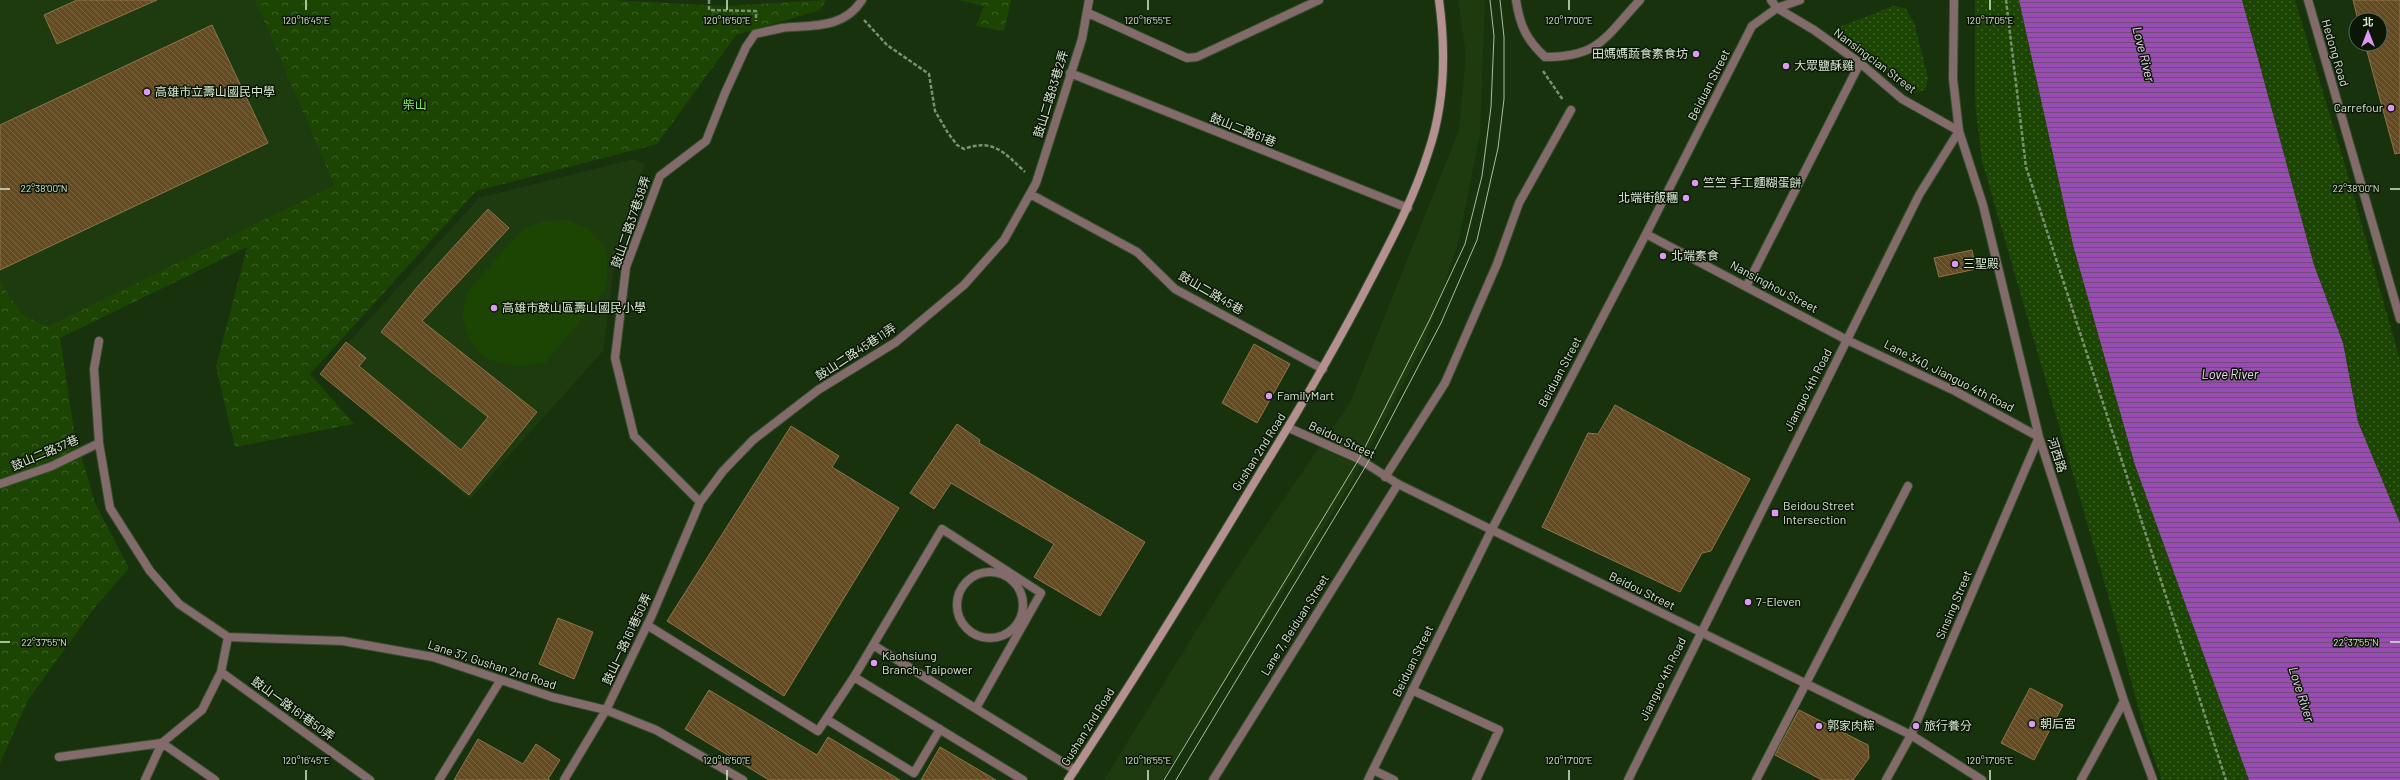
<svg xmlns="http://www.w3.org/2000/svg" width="2400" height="780" viewBox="0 0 2400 780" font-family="Barlow,'Noto Sans TC',sans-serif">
  <defs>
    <pattern id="grass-dots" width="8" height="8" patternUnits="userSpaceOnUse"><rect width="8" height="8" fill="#1c4503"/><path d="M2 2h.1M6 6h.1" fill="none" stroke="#3c6027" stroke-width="1.8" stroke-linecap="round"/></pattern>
    <pattern id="forest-crowns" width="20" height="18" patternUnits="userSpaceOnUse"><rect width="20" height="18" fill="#1c4503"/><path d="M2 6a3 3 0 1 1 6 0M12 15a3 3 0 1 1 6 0" fill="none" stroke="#3c6027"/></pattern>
    <pattern id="water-rules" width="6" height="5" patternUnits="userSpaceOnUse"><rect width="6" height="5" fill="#984db0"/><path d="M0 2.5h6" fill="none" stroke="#70497d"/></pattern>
    <pattern id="building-back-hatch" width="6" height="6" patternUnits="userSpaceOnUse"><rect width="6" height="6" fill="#644b22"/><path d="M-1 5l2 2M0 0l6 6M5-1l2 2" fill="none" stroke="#796541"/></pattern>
  </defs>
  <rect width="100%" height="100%" fill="#19320e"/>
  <path fill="#1e3b10" d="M0,0H255L334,185L48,328L23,315L0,282Z
    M1458,0H1485L1480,133L1458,243L1424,344L1351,484L1162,780H1104L1221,591L1351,401L1459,130L1466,55Z
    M634,159L645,164L614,266L603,351L470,499L320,374L479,198Z"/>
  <path fill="url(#grass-dots)" d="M1975,0H2019L2073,245L2135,465L2249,780H2162L2145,733L2109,598L1982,161L1975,102Z
    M2242,0H2295L2342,155L2400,360V523L2358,422L2343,343L2314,265Z
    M1893,6L1905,8L1914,22L1928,78L1925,90L1914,93L1837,34V28Z"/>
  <path fill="url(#forest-crowns)" d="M255,0H609L726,6L826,0L820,10L736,35L657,144L476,191L310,374L354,424L235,447L216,367L247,247L60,338L74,431L95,503L129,568L95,607L28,700L0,763V282L23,315L48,327L334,185Z
    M958,0H1011L1004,31L976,26L984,6Z"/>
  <path fill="#1c4503" d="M567,220L588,228L606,249L607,272L605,290L546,362L519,367L496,362L482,356L469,339L462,316L466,293L523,229L544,221Z"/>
  <path fill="url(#water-rules)" d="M2019,0H2242L2314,265L2343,343L2358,422L2400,523V780H2249L2135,465L2073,245Z"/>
  <path fill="url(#building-back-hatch)" stroke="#8e734a" d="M77,0H157L57,44L44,15Z
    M2353,0H2400V153L2395,154L2365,44H2380V20H2358Z
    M212,25L268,143L0,270V125Z
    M488,209L509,228L422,321L537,412L469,495L320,374L346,342L366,358L359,366L461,450L488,417L381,332L418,286Z
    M1972,250L1976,269L1939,277L1934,258Z
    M1254,344L1290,364L1257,423L1222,403Z
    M1615,405L1750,479L1711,551L1702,553L1680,592L1542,527L1588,433L1598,434Z
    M957,424L980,440L979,443L1145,542L1100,616L1034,577L1054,544L951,483L934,509L910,493Z
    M791,426L839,456L832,467L899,508L784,696L667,621Z
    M558,618L593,632L574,679L539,664Z
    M2030,688L2063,705L2034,760L2001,743Z
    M709,690L817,755L828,737L900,780H769L685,729Z
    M1799,710L1868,745L1869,758L1853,780H1822L1775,755Z
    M478,739L523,764L536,744L560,760L548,779L550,780H454Z
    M940,747L996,780H921Z"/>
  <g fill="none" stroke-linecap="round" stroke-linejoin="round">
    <g stroke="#374f2d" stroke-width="10">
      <path id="lane" d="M1516,0C1520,26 1526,39 1545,57C1600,57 1605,37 1640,0
        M1088,13L1187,58L1197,57L1319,0
        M1070,73L1408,208
        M1030,194L1137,252L1175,289L1323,369
        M1747,285L1860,63
        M99,341L94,369L99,443L110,508L150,571L179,604L228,637L343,641L433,657L552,697L606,710L656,730L743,780
        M1385,477L1445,383L1497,264L1519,203L1571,110
        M0,484L52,466L99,443
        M700,502L634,436L615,358L626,267L660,176L706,141L725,93L746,47L755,34C764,32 773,30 782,28C812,25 844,29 862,0
        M957 605a33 33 0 1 1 66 0a33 33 0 1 1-66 0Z
        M647,625L818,731L854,677L942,529L1041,593L976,708
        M873,645L1075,770
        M221,672L370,780
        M854,677L1023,780
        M1412,690L1499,730L1476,780
        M826,719L914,773L940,729
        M59,757L162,743L202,710L221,672L228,637
        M1373,770L1394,780
        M145,780L162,743L215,780
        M439,780L500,681
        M564,780L606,710L652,615L700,502L723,471L753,440L818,390L896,342L964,285L1004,240L1036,183L1082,39L1089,0
        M1213,780L1398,484
        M1756,780L1908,486"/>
    </g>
    <g stroke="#374f2d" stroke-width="10">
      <path id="street" d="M1771,0L1777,8L1814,30L1860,63L1902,99L1959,131
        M1954,0L1953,79L1959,131L1983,205L2039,437L2124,701L2153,780
        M2308,0L2400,319
        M1646,234L1847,340L1955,391L2039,437L1911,735L1886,780
        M1289,428L1359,459L1398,484L1911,735L1982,780
        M1368,780L1492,529L1646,234L1752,26L1777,8L1800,0
        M1628,780L1919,195L1959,131
        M2081,780L2124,701"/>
    </g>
    <g stroke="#374f2d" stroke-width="10">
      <path id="secondary" d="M1068,780C1135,679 1198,576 1260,473C1299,410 1336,347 1370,281C1392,239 1414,198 1428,153C1445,104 1446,51 1439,0"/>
    </g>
    <path stroke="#7b9073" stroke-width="2.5" stroke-dasharray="4 2" stroke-linecap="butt" d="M709,0V10L756,11V21
      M2006,0L2026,167L2226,780
      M864,20L887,45L929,74L935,111L948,133L957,145L964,149C993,138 1005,153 1025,172
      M1543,71L1563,100"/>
    <use href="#lane" stroke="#836b6c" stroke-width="8"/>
    <use href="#street" stroke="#836b6c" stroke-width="8"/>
    <use href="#secondary" stroke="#b59090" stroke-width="8"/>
    <path stroke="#a9bba2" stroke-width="1" d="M1164,780L1359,459L1429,321L1465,244L1482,176L1491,107L1494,36L1490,0
      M1176,780L1367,464L1441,323L1477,240L1498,148L1504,99V37L1500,0"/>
  </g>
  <path fill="none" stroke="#d7e7d1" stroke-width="1.5" d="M306,0V10M727,0V10M1148,0V10M1569,0V10M1990,0V10M0,189H10M2390,189H2400M0,642H10M2390,642H2400M306,770V780M727,770V780M1148,770V780M1569,770V780M1990,770V780"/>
  <g fill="#dd99f4" stroke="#0b1607" stroke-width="1.5">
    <circle cx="1696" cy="54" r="4"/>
    <circle cx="1786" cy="66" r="4"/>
    <circle cx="147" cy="92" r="4"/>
    <circle cx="2391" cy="108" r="4"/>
    <circle cx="1695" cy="183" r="4"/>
    <circle cx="1686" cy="198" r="4"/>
    <circle cx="1663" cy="256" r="4"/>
    <circle cx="1955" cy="264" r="4"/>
    <circle cx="494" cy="308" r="4"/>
    <circle cx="1269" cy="396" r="4"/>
    <rect x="1771" y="509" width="8" height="8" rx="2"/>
    <circle cx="1748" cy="602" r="4"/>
    <circle cx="874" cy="663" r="4"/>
    <circle cx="2032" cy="724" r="4"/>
    <circle cx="1819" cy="726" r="4"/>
    <circle cx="1916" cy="726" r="4"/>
  </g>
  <g text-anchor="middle" stroke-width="3" stroke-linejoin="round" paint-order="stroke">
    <g font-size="12" fill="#d7e7d1" stroke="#0b1607">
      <text transform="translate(2335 53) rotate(74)" y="4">Hedong Road</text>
      <text transform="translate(1875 61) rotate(37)" y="4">Nansingcian Street</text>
      <text transform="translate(1709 85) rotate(-63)" y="4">Beiduan Street</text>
      <text transform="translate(1051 94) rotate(-73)" y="4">鼓山二路83巷2弄</text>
      <text transform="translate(1243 130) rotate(22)" y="4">鼓山二路61巷</text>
      <text transform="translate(631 222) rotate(-71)" y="4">鼓山二路37巷38弄</text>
      <text transform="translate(1774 287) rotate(28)" y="4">Nansinghou Street</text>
      <text transform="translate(1211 293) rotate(30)" y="4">鼓山二路45巷</text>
      <text transform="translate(856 352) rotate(-33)" y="4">鼓山二路45巷11弄</text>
      <text transform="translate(1560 372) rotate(-62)" y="4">Beiduan Street</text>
      <text transform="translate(1949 376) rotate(27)" y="4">Lane 340, Jianguo 4th Road</text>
      <text transform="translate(1808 390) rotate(-63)" y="4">Jianguo 4th Road</text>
      <text transform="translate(1342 440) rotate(25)" y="4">Beidou Street</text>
      <text transform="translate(1259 452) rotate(-58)" y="4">Gushan 2nd Road</text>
      <text transform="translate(45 453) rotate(-23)" y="4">鼓山二路37巷</text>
      <text transform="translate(2057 455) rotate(72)" y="4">河西路</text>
      <text transform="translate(1642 591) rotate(26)" y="4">Beidou Street</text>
      <text transform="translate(1954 605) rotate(-67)" y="4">Sinsing Street</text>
      <text transform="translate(1295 625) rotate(-58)" y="4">Lane 7, Beiduan Street</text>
      <text transform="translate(627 639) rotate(-65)" y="4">鼓山一路161巷50弄</text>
      <text transform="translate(1413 661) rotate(-64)" y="4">Beiduan Street</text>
      <text transform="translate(492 665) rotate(18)" y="4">Lane 37, Gushan 2nd Road</text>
      <text transform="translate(1663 679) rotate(-64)" y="4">Jianguo 4th Road</text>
      <text transform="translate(293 709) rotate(36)" y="4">鼓山一路161巷50弄</text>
      <text transform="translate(1088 727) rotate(-58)" y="4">Gushan 2nd Road</text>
    </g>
    <g font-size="12" fill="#d7e7d1" stroke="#0b1607" text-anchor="start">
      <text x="1688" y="58" text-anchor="end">田媽媽蔬食素食坊</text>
      <text x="1794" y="70">大眾鹽酥雞</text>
      <text x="155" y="96">高雄市立壽山國民中學</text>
      <text x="2383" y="112" text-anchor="end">Carrefour</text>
      <text x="1703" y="187">竺竺 手工麵糊蛋餅</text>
      <text x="1678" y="202" text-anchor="end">北端街飯糰</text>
      <text x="1671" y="260">北端素食</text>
      <text x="1963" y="268">三聖殿</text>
      <text x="502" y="312">高雄市鼓山區壽山國民小學</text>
      <text x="1277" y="400">FamilyMart</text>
      <text x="1783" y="510">Beidou Street<tspan x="1783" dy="14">Intersection</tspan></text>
      <text x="1756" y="606">7-Eleven</text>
      <text x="882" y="660">Kaohsiung<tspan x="882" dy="14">Branch, Taipower</tspan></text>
      <text x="2040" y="728">朝后宮</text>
      <text x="1827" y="730">郭家肉粽</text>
      <text x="1924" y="730">旅行養分</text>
    </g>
    <g font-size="12" fill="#90ee67" stroke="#0b1607">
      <text x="415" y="109">柴山</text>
    </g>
    <g font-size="13" font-style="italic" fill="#ead8f1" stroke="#0b1607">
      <text transform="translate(2144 54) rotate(76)" y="5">Love River</text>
      <text x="2230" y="379">Love River</text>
      <text transform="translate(2302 694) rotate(72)" y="5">Love River</text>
    </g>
  </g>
  <g font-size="10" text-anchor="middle" fill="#d7e7d1" stroke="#0b1607" stroke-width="3" stroke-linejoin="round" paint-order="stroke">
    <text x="306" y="24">120°16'45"E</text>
    <text x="727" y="24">120°16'50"E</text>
    <text x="1148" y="24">120°16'55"E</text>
    <text x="1569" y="24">120°17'00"E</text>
    <text x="1990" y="24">120°17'05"E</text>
    <text x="44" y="192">22°38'00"N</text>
    <text x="2356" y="192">22°38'00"N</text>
    <text x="44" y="646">22°37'55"N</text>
    <text x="2356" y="646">22°37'55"N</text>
    <text x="306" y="764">120°16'45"E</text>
    <text x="727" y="764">120°16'50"E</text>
    <text x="1148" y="764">120°16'55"E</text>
    <text x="1569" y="764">120°17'00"E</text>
    <text x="1990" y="764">120°17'05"E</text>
  </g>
  <g transform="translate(2368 32)"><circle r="19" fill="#0b1607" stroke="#5d6a58"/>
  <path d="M0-3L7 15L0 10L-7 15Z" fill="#dd99f4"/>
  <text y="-6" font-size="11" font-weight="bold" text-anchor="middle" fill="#d7e7d1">北</text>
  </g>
</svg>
